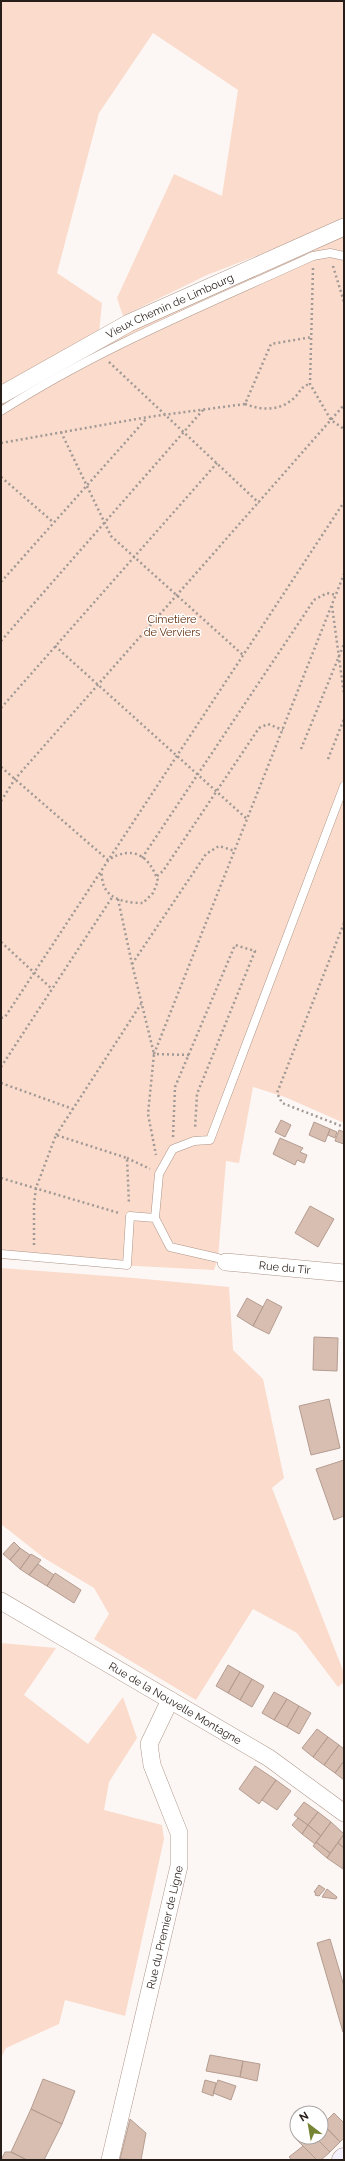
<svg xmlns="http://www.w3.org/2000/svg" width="345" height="2161" viewBox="0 0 345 2161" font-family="Raleway,sans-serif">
  <rect width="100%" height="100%" fill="#fcf7f4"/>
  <path fill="#fbdbcb" d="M1,1H344V222L207,275L123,316L117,298L174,174L222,196L238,90L153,33L99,113L57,273L102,303L99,332L1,385Z
    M344,235V1123L285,1097L253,1087L239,1163L226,1161L218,1258L214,1270L1,1259V404L137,327Z
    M1,1268L134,1278L229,1287L233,1350L263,1379L284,1478L272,1488L344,1673V1682L338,1687L297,1633L253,1609L196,1700L94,1639L109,1614L94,1588L44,1558L1,1524Z
    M1,1643L56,1648L24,1695L88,1744L123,1697L137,1738L109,1782L104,1810L162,1825L164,1839L125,2016L65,2000L59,2024L6,2048L1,2058Z"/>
  <path fill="#d7beb1" stroke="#b59c90" d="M281,1120L291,1125L285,1137L275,1132Z
    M314,1122L330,1129L325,1142L309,1135Z
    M330,1129L337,1132L335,1138L328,1135Z
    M339,1130L344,1132V1144L335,1141Z
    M280,1138L303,1148L300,1152L307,1155L304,1163L297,1160L295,1165L273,1154Z
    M310,1206L334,1219L318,1247L295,1233Z
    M247,1298L263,1307L253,1326L237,1316Z
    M267,1299L282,1307L269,1334L253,1326Z
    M314,1337L338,1338L337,1371L313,1370Z
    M329,1399L340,1448L311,1455L299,1406Z
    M344,1460V1516L334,1520L316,1469Z
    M14,1542L20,1548L10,1560L3,1554Z
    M20,1548L30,1555L20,1569L10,1560Z
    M31,1554L41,1560L29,1575L20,1569Z
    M38,1564L54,1575L47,1586L29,1575Z
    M55,1573L81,1590L74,1603L47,1586Z
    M228,1665L240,1672L228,1693L216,1686Z
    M240,1672L252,1679L240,1700L228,1693Z
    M252,1679L264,1686L252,1707L240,1700Z
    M274,1692L287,1699L274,1720L262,1713Z
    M287,1699L299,1706L287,1727L274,1720Z
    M299,1706L311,1713L299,1734L287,1727Z
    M317,1729L328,1737L313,1757L302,1748Z
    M328,1737L339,1745L324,1765L313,1757Z
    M339,1745L344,1749V1761L335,1773L324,1765Z
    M344,1761V1780L335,1773Z
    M255,1766L276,1780L259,1804L239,1789Z
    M276,1780L291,1791L277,1810L262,1800Z
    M304,1802L318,1812L308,1825L294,1815Z
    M318,1812L331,1822L321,1836L308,1825Z
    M298,1818L308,1825L302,1834L292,1825Z
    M331,1822L344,1834L330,1853L316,1842Z
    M308,1825L321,1836L315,1844L302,1834Z
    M344,1834V1848L338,1843Z
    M316,1842L330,1853L327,1858L313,1846Z
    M338,1843L344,1848L343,1869L327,1858Z
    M319,1885L325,1889L319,1896L315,1895L316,1893L314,1892Z
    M327,1889L337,1897L336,1899L322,1897Z
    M330,1939L344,1986L343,2032L317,1943Z
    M210,2055L243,2061L240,2077L206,2071Z
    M243,2061L260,2064L257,2081L240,2077Z
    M43,2079L75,2091L62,2124L31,2109Z
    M205,2080L216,2083L213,2096L202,2092Z
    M218,2080L236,2086L231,2100L213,2093Z
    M31,2109L62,2124L44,2160H27L11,2152Z
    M334,2113L344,2123V2138L340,2142L323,2124Z
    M130,2119L146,2133L141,2160L120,2159Z
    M323,2124L340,2142L330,2152L315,2137H321V2127Z
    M299,2137H315L330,2152L321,2160H317L296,2139Z
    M303,2146L317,2160H292L289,2157Z
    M5,2152H11L27,2160H1Z"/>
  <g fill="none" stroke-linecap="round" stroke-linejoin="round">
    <g stroke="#ad9588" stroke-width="9">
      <path id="lane" d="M1,411C99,348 208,304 313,256L330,253L344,256
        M1,1254L127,1265L130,1216L155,1218
        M226,1262L218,1258L170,1247L155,1218L159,1174L173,1149L194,1141L210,1140L344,786"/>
    </g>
    <g stroke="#ad9588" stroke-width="18">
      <g id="street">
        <path id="s1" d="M1,395L129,323L344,227"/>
        <path id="s2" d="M226,1262L344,1273"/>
        <path id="s3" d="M1,1601L269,1758L344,1813"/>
        <path id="s4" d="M110,2160L179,1866V1833L152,1765L149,1744L170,1700"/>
      </g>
    </g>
    <g stroke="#ad9588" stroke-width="23">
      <path id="secondary" d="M343,2160L344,2159"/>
    </g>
    <path stroke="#a09995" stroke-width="2.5" stroke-dasharray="2 3" stroke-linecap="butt" d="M333,266L344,302
      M313,268L310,384L331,420L344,429
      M109,362L259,503
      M245,404C263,411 282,411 296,396C301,390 302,386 310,384
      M61,432L111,536L243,655
      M1,443L148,417L245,404L271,344L312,337
      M1,477L53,522
      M1,582L147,418
      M332,606L344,694
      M1,641L203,410
      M55,646L247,819
      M1,708L217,463
      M301,749L344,644
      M328,759L344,719
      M1,767L108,860C133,845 149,855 158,881L153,893L143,903C130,903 110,901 104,886C102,882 102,876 101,871
      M1,801L15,779L344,405
      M142,858L314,600L327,593L336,595
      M157,876L163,871L259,728L268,724L283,730
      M118,899L132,964L154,1054L148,1114L156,1155
      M344,923L277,1093L282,1103L344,1127
      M1,942L52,989
      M132,964L206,854L219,846L235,851
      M1,1018L5,1017L344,502
      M189,1055L154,1054L344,574
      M1,1067L113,896
      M1,1083L73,1109
      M56,1135L141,1004
      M173,1137L175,1087L235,945L255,951L197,1094L195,1129
      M127,1158L150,1169
      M1,1178L119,1213
      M34,1245V1204L36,1188L56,1135L127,1158L129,1204"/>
    <use href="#lane" stroke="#fff" stroke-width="8"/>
    <use href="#street" stroke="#fff" stroke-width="17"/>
    <use href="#secondary" stroke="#f5f0fd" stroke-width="22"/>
  </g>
  <g text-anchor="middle" stroke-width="3" stroke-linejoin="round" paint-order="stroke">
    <g font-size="11" fill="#281e19" stroke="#fff">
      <text dy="4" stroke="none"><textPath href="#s1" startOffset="191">Vieux Chemin de Limbourg</textPath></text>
      <text dy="4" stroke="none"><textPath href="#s2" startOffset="59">Rue du Tir</textPath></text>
      <text dy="4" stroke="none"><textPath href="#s3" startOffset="202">Rue de la Nouvelle Montagne</textPath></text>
      <text dy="4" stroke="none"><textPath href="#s4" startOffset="239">Rue du Premier de Ligne</textPath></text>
    </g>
    <g font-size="11" fill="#612b08" stroke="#fff">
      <text x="172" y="623">Cimetière<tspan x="172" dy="13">de Verviers</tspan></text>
    </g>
  </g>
  <rect width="345" height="2161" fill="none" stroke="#281e19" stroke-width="4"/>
  <g transform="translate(309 2125) rotate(329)"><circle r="19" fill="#ffffff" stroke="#a9a5a3"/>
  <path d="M0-3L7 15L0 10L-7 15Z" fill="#768534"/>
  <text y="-6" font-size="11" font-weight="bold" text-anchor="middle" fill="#281e19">N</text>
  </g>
</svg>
